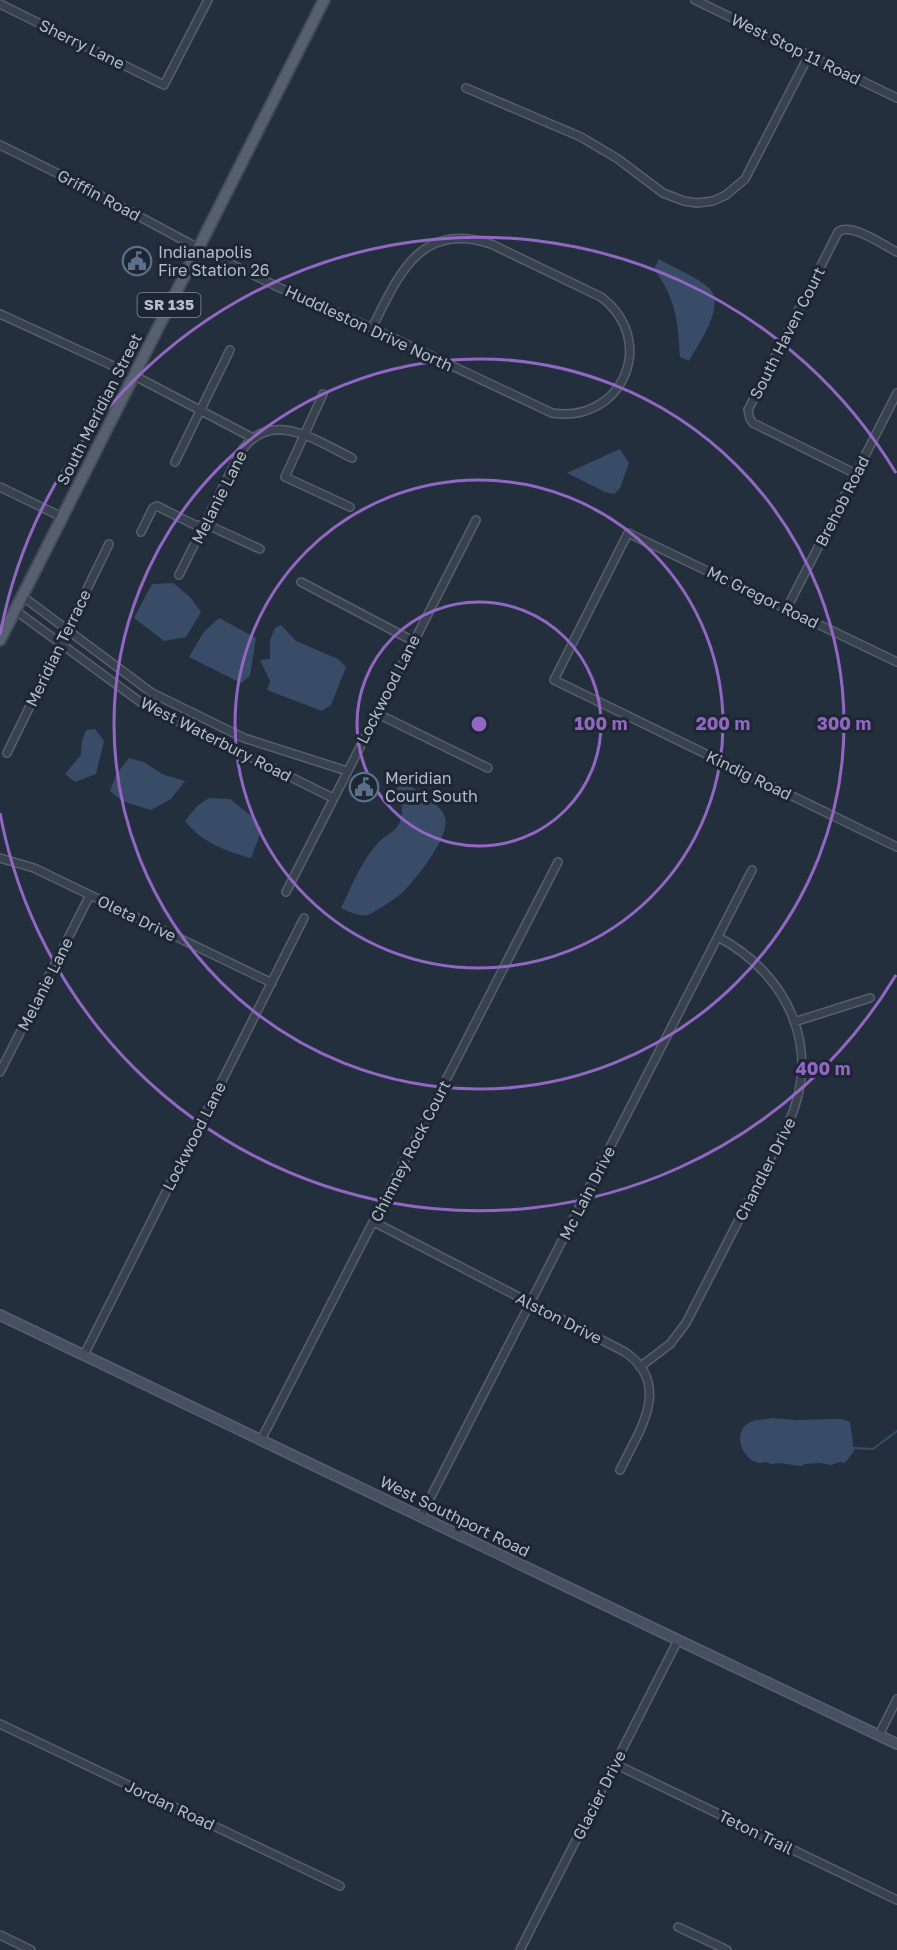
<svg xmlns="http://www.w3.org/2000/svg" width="897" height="1950" viewBox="0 0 897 1950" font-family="'Golos Text',sans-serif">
  <rect width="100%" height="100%" fill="#242f3e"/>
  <path fill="#394c67" d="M659,259C674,268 697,277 709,288C727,304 698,345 689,361L680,357C678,321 676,299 654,269Z
    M620,449L629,463L620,488L614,494L605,492L567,473Z
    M173,583L190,597L201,612L186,637L164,641L134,618L152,584Z
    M219,618L256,638L250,676L241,683L189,657L203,633Z
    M281,625L296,641L338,659L346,667L331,705L322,711L267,690L270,681L260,660L270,659V640L275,628Z
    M95,729L104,741L96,774L75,782L65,774L81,755L82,741L86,730Z
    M129,758L144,762L162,774L185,781L171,799L151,810L122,801L110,791L116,775Z
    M403,782C414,788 442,805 445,817C451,836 416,879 403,892C398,897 374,913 367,915C359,917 348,911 341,908C352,886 361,861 378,843C384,836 394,833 399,824C405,813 401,799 397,788Z
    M209,798L230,799L250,815L262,829L251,858C225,851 201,842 185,821L197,806Z
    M773,1418L796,1420V1423L797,1420L831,1419H842L850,1422L854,1451L845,1463L839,1462L831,1465L820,1463L805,1464L801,1466L779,1463L771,1464L766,1462C746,1469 729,1433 749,1423C756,1419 764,1420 773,1418Z"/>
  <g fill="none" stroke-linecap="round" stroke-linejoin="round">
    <path stroke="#394c67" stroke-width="2" d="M854,1448L873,1449L897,1431"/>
    <g stroke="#565f6c" stroke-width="10">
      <path id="minor" d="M695,0L897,98
        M0,4L164,85L208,0
        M466,88L581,137L618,159L663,193L684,201L697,203L713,201L726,195L745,179L809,55
        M0,145L77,183L198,248L278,287L372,328L552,413C622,424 659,341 601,297L491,244C420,220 398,276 372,328
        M0,314L133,375L253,438
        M323,394L285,477L350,507
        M175,462L230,350
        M856,474L753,423L750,419L748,410L838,232C851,222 883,245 897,252
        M0,487L62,517
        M141,532L153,508L157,506L195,525L210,526L260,549
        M179,575L239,455C268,406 315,440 352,458
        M301,582L413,641
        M22,596L152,693L244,738L347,771
        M787,608L897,393
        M15,610L143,704L333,798
        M897,662L628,533L554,680L897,847
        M376,713L488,768
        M7,753L109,544
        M0,858L34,868L272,983
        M286,892L476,520
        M794,1022L870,998
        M0,1072L90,895
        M374,1222L625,1352C673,1385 639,1431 620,1470
        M84,1355L304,918
        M640,1367L670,1344L686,1323L788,1124C823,1049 788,974 718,937
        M261,1440L558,862
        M421,1516L752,870
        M0,1724L340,1886
        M879,1735L897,1699
        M615,1764L897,1900
        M678,1927L727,1950
        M0,1935L31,1950
        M520,1950L678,1640"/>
    </g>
    <g stroke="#565f6c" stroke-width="12">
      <path id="secondary" d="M0,1315L678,1640L897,1744"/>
    </g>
    <g stroke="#414a57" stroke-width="14">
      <path id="primary" d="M0,640L324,0"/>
    </g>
    <use href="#minor" stroke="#38414e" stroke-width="7"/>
    <use href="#secondary" stroke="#465061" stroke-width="9"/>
    <use href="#primary" stroke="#56606e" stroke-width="10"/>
  </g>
  <g fill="none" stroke="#9266c3" stroke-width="3">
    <circle cx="479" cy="724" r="122"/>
    <circle cx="479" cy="724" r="244"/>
    <circle cx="479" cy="724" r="365"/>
    <path d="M896 975A487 487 0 0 1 0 813M0 635A487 487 0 0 1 896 473"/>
  </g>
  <defs>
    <g id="civic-ring" transform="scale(1.5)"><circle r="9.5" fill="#1d2633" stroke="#5c6f8a" stroke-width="1.5"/><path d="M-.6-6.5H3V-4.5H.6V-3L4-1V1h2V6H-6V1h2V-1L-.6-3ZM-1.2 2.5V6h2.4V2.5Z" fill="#5c6f8a"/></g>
  </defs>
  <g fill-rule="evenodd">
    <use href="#civic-ring" x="137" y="261"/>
    <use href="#civic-ring" x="364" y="787"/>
  </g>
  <g text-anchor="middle" stroke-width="6" stroke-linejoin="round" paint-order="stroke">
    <rect fill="#1d2633" stroke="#878f9c" stroke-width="1.5" x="137.5" y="293" width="63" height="24" rx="4.5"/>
    <g font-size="15" font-weight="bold" fill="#b4bcc9">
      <text x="169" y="310">SR 135</text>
    </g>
    <g font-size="16" fill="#b4bcc9" stroke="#1d2633">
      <text transform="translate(82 44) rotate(26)" y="6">Sherry Lane</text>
      <text transform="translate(796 49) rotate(26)" y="6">West Stop 11 Road</text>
      <text transform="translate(99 195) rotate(28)" y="6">Griffin Road</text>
      <text transform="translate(369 328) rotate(25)" y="6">Huddleston Drive North</text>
      <text transform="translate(787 333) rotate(-63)" y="6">South Haven Court</text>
      <text transform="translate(99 409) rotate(-63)" y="6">South Meridian Street</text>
      <text transform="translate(219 497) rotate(-63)" y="6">Melanie Lane</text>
      <text transform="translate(842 501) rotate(-63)" y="6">Brehob Road</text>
      <text transform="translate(763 597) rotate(26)" y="6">Mc Gregor Road</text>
      <text transform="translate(58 648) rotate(-64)" y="6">Meridian Terrace</text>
      <text transform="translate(388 689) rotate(-63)" y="6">Lockwood Lane</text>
      <text transform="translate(216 739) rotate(27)" y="6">West Waterbury Road</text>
      <text transform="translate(749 775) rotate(26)" y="6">Kindig Road</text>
      <text transform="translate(137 918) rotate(26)" y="6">Oleta Drive</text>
      <text transform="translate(45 984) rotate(-63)" y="6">Melanie Lane</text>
      <text transform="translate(194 1136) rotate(-63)" y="6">Lockwood Lane</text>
      <text transform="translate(410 1151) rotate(-63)" y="6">Chimney Rock Court</text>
      <text transform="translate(765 1169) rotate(-63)" y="6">Chandler Drive</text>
      <text transform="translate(587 1193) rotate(-63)" y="6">Mc Lain Drive</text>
      <text transform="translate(559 1318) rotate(27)" y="6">Alston Drive</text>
      <text transform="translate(455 1516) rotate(26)" y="6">West Southport Road</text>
      <text transform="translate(599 1795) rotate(-63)" y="6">Glacier Drive</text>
      <text transform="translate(170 1805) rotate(25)" y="6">Jordan Road</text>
      <text transform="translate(756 1832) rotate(26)" y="6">Teton Trail</text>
    </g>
    <g font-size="16" fill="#b4bcc9" stroke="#1d2633" text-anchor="start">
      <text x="158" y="258">Indianapolis<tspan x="158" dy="18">Fire Station 26</tspan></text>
      <text x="385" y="784">Meridian<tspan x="385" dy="18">Court South</tspan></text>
    </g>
  </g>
  <circle cx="479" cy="724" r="9" fill="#9266c3" stroke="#1d2633" stroke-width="3"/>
  <g font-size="18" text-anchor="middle" font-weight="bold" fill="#9266c3" stroke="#1d2633" stroke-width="6" stroke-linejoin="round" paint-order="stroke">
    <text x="601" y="730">100 m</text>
    <text x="723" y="730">200 m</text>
    <text x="844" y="730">300 m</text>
    <text x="823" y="1075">400 m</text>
  </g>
</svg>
